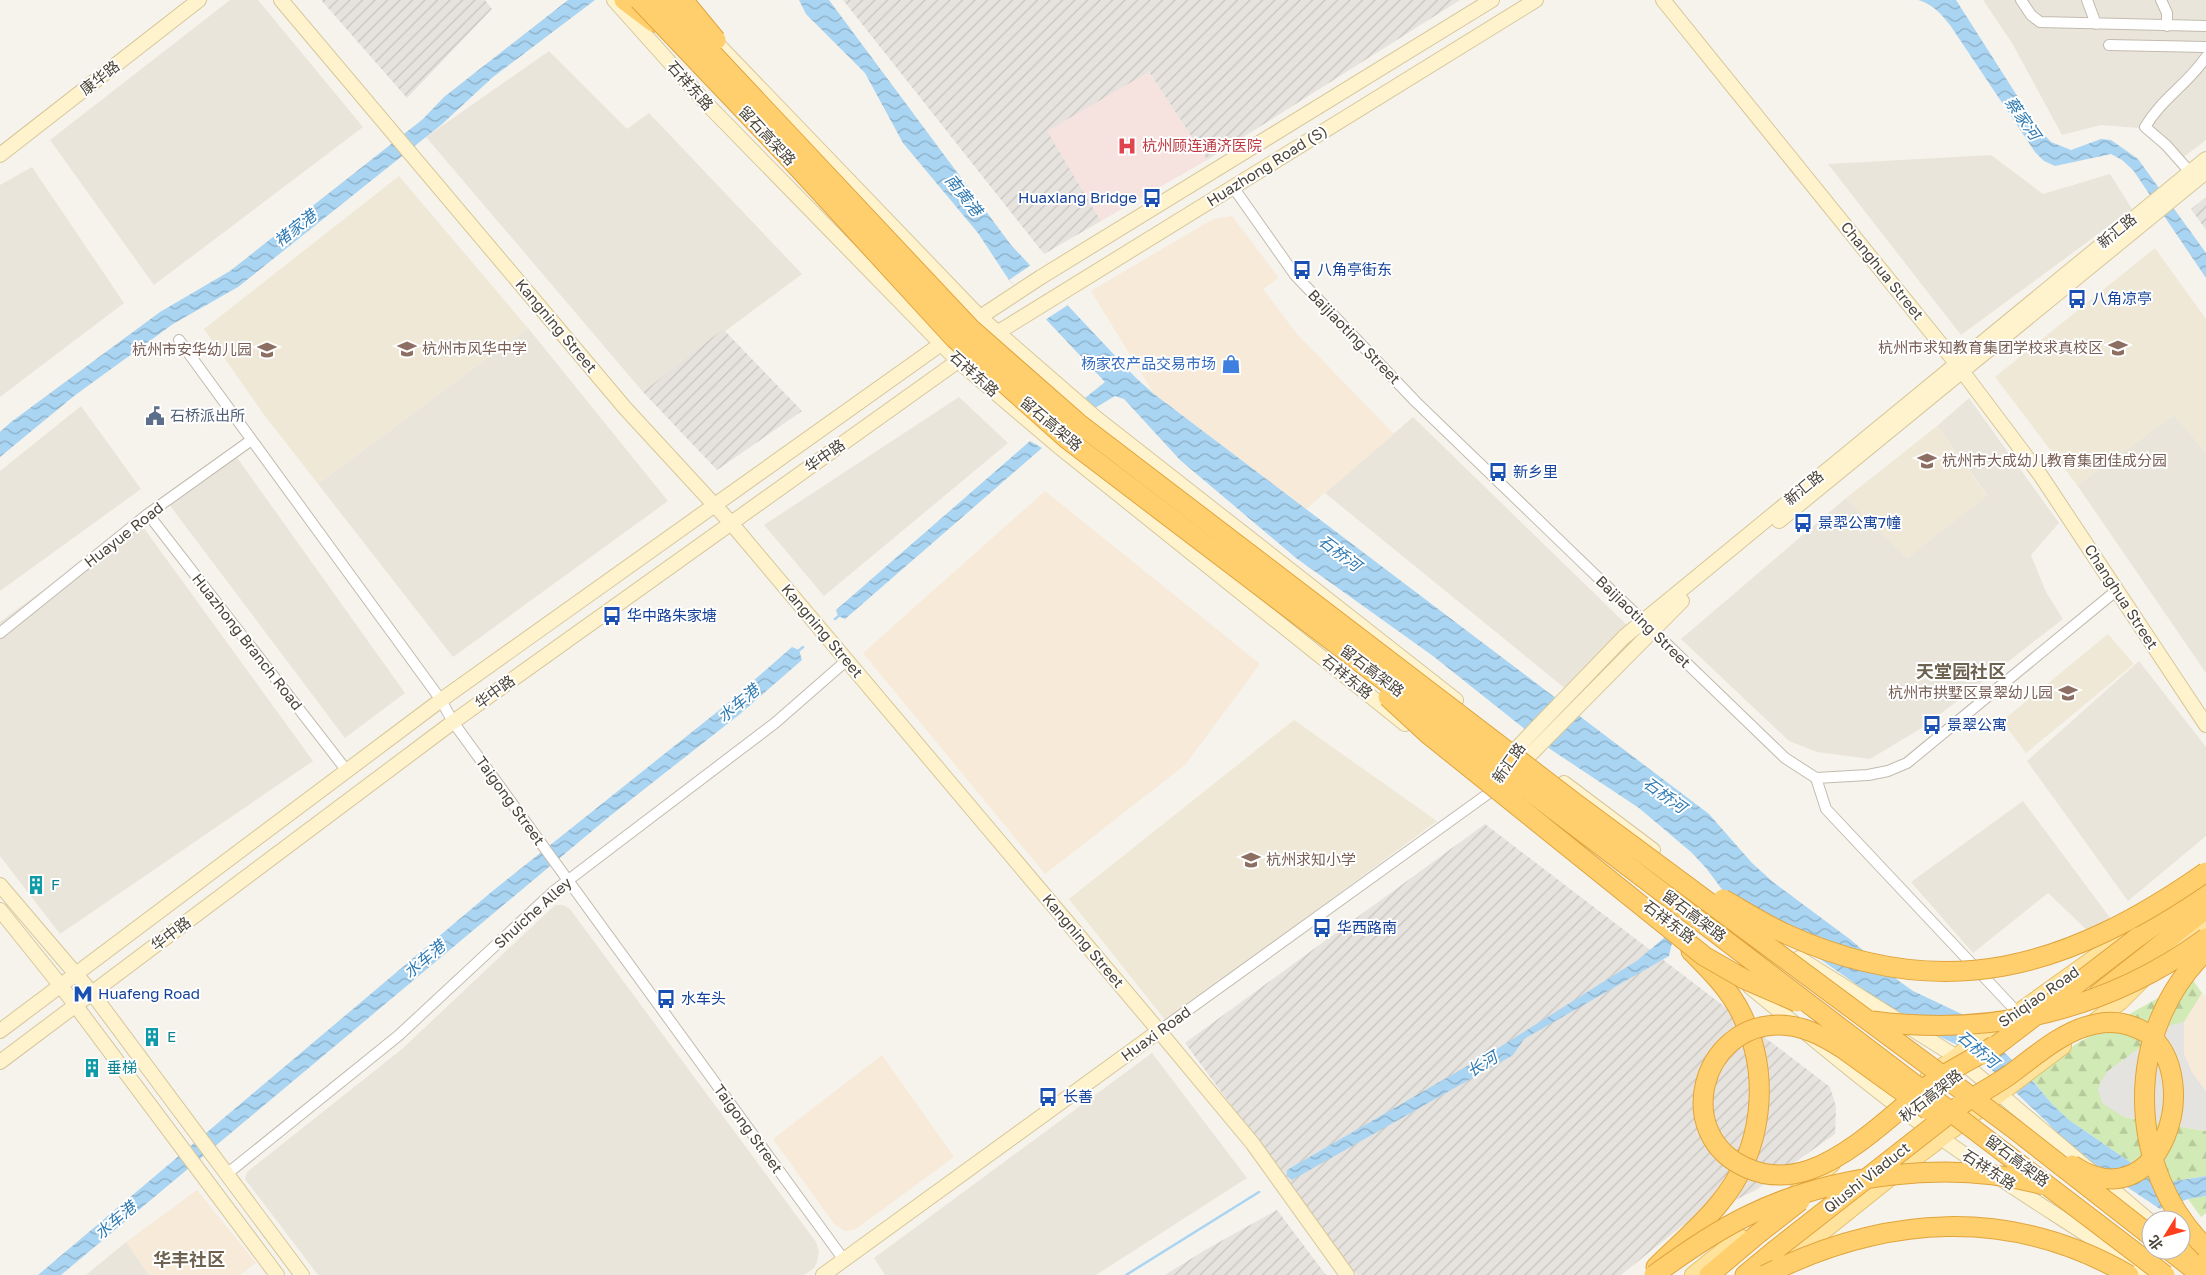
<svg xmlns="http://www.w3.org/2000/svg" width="2206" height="1275" viewBox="0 0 2206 1275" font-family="'Golos Text','Noto Sans SC',sans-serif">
  <defs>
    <pattern id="industrial-furrows" width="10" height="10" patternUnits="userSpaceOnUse" patternTransform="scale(1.25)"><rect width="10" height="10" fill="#e6e2dd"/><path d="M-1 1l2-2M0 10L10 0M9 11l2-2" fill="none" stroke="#c7c3be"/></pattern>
    <pattern id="forest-firs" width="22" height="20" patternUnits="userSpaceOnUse" patternTransform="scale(1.25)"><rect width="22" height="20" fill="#d2eab5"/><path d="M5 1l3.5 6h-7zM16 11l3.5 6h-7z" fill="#b6ca9c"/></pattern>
    <pattern id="water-waves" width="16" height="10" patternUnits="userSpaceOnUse" patternTransform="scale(1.25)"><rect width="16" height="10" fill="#a9d4f2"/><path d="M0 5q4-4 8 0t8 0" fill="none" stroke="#8caec5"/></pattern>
  </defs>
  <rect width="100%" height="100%" fill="#f6f3ec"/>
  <path fill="#eae5da" d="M230,0H258L363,127L154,285L50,140Z
    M1983,0H2206V140L2177,162L2138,128L2101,125L2062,135L2012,43Z
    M549,51L627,129L649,113L802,274L643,392L426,137Z
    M1991,155L2043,194L2110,174L2132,209L1961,335L1828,164Z
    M32,167L124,303L0,397V185Z
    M528,328L668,501L453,657L318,484Z
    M959,397L1008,443L824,596L764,525Z
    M1969,398L2059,523L2031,555L2046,592L2063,619L1925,726L1870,759L1817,752L1789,741L1681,639L1846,498L1907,558L1987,495L1937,426Z
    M81,406L141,489L0,591V471Z
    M2174,415L2206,452V673L2077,485Z
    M1413,417L1630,628L1567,690L1325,493Z
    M233,452L405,693L345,738L165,499Z
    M138,520L313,761L60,934L0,856V622Z
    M2139,661L2206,747V836L2128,901L2027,761Z
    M2023,801L2111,919L2089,932L2048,893L1973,953L1911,882Z
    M555,905H563L570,909L816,1242L819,1251L817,1262L814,1268L804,1275H318L245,1179L247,1172L402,1049Z
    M1152,1053L1247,1178L1096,1275H885L874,1258Z
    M126,1242L149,1275H86Z"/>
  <path fill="#f7ead8" d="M1232,216L1279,278L1263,289L1297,334L1394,434L1306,509L1154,394L1091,291L1213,219Z
    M1045,491L1260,664L1185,765L1045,874L863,653Z
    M2202,993L2206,997V1091L2192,1072L2183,1054L2184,1022Z
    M882,1055L954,1157L856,1229L845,1231L834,1224L773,1139Z
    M197,1190L256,1263L240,1275H149L126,1242Z"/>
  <path fill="url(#industrial-furrows)" d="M321,0H485L492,9L407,98Z
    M843,0H1460L1207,160L1149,72L1048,132L1101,221L1044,254Z
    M2206,197V230L2191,209Z
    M723,329L802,411L717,470L643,392Z
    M1485,824L1830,1087L1836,1107L1835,1134L1756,1190L1682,1226L1621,1275H1357L1185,1043Z
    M1277,1210L1326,1275H1165L1205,1250Z"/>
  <path fill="#efe8d6" d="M399,176L528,328L318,484L265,416L204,329Z
    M2155,248L2206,319V452L2174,415L2077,485L1995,377Z
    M1937,426L1987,496L1907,558L1846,498Z
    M2108,634L2134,664L2026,753L2002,721Z
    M1294,720L1437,821L1166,1021L1069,899Z"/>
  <path fill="#f6e3e0" d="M1149,72L1207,160L1101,221L1047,131Z"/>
  <path fill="url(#forest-firs)" d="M2192,979L2202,993L2184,1022L2170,1026L2108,1071L2124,1117L2206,1131V1176L2169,1182L2149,1175L2069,1120L2052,1104L2031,1078L2076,1044Z
    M2206,1196V1213L2201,1217L2188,1199Z"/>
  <path fill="#e5e3e0" d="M2184,1022V1054L2192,1072L2206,1091V1131L2124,1117L2103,1104L2098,1090L2101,1081L2108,1071L2170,1026Z"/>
  <path fill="url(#water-waves)" d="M568,0H595L493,77L441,125L238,287L173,324L74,396L0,457V432L11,422L160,312L230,271L423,119L444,97Z
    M799,0H829L1011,245L1136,378L1154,394L1709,814L1752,863L1773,882L1851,940L1899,981L1913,991L1966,1016L2027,1074L2052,1104L2069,1120L2149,1175L2169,1182L2206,1176V1196L2188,1199L2160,1209L2073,1151L2047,1122L1974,1053L1901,1018L1876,998L1724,892L1706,868L1691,852L1639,808L1550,749L1433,656L1296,558L1180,460L1124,399L1115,396L1095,408L1085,398L1105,382L1009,280L978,233L903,143L865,73L806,14Z
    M1918,0H1956L2037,127L2051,142L2071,150L2101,139L2111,140L2138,159L2206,253V278L2133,170L2122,160L2111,154L2055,166L2044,161L2035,152L1950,25C1941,14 1933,4 1918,0Z
    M1030,441L1042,448L845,619L838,616L836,610Z
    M792,647L799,650L802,660L740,714L610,816L61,1275H38L495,889L722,708Z
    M1665,937L1672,943L1669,956L1524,1039L1513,1055L1292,1180L1287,1176V1170L1500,1047L1638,960Z"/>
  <path fill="#f6f3ec" d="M1031,265L1068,305L1045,320L1009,280Z"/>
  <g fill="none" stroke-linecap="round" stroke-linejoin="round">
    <path stroke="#a9d4f2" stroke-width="2.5" d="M835,619L840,615
      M796,653L803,647
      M1126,1275L1259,1192"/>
    <g stroke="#c2bbae" stroke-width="12">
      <path id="street" d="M2021,0L2031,15L2040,22L2206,26
        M2087,0L2096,24
        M2161,0L2167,13V26
        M2109,45L2206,47
        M2190,172L2166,145L2145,127C2162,98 2188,84 2206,57
        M1233,187L1295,275L1416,402L1785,758L1816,778L1868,775L1888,771L1907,763L2117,590
        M179,340L441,700L453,722L844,1260
        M148,514L347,771
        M0,633L148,514L250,441
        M1816,778L1826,809L2017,1012
        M1159,1031L1489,793
        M228,1173L398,1036L554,891L775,723L846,661"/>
    </g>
    <g stroke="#d6c79b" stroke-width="16">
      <path id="secondary" d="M281,0L625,408L731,523L1159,1031L1253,1144L1347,1275
        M614,0L706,103L958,361L1058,446L1405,724
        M1663,0L1956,363L2041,476L2206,725
        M708,34L980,317L1095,417L1456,700
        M0,155L199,0
        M974,321L1041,277L1492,0
        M992,336L1536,0
        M1779,521L2206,172
        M1508,762L1516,749L1624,637L1642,622L2206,159
        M1516,769L1682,601
        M1564,783L1653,850
        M0,885L92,993L302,1275
        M0,910L61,986L277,1275
        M1799,958L1955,1056L2151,1222
        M1750,987C1813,1038 1874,1091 1941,1138C2008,1186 2079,1228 2147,1275
        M0,1031L441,700L948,339
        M0,1062L453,722L965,356
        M823,1275L1159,1031"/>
    </g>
    <g stroke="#e6c16a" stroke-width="18">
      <path id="primary" d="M2167,957L2206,924
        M2089,1026L2120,1002L2142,980
        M1929,1076L2125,936
        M1792,1196L1832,1164
        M1785,1262L1911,1161L2063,1046
        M1693,1275L1740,1237"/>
    </g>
    <g stroke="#e0a43c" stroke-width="21">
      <path id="highway" d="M624,0L653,22
        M2138,937L2206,888
        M2098,994L2206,909
        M2181,1240L2206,1259
        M2169,1250L2201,1275
        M1656,1267C1677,1246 1700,1227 1718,1205C1763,1152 1772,1076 1741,1013C1730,990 1709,969 1691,951
        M1709,1275L1759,1233
        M1745,1275L1774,1251"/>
    </g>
    <use href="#street" stroke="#fff" stroke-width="10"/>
    <use href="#secondary" stroke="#fff3cd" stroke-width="14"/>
    <use href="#primary" stroke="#ffe39c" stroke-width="16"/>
    <use href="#highway" stroke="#ffcf6e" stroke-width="19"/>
    <g stroke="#e0a43c" stroke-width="21" stroke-linecap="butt">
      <path id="highway-bridge" d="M639,0L791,160L955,339L1067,439L2165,1275
        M662,0L971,329L1078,423L1575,803L2013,1128L2151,1236
        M683,0L716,40
        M1388,697L1428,734L1704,956L1744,979L1797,1002
        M1723,899C1744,911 1764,924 1786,934C1945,1007 2070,967 2206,872
        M2206,951C2123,1031 2125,1168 2206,1248
        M1872,1021C1993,1037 2108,1010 2206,938
        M1984,1055L2138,937
        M1962,1104C1977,1095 1993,1086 2008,1076C2034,1057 2063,1030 2096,1024C2113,1020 2131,1024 2147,1033C2206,1078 2160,1224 2072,1165
        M1928,1110L1842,1048C1823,1036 1802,1025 1779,1025C1700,1025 1672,1136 1747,1168C1767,1177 1788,1177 1809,1170C1851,1156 1894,1113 1929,1085C1949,1070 1973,1059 1994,1046
        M1759,1233L1800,1201
        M1774,1251L1959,1106
        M1654,1275C1684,1253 1714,1232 1747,1216C1832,1174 1952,1159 2044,1185
        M1765,1275C1885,1215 2010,1206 2129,1275"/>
    </g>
    <use href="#highway-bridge" stroke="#ffcf6e" stroke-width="19"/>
  </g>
  <defs>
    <g id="hospital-bare" transform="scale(1.5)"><path d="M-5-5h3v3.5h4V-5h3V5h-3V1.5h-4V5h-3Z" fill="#e0444e" stroke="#fff" stroke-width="2.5" paint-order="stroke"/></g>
    <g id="bus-bare" transform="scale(1.5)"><path d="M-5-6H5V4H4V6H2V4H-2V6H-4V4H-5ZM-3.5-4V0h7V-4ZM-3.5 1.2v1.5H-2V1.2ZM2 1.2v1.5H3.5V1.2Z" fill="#1a4fb4" stroke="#fff" stroke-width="2.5" paint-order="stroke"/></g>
    <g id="school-bare" transform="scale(1.5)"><path d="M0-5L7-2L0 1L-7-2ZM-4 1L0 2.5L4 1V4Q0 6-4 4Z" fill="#8d6e63" stroke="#fff" stroke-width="2.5" paint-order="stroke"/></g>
    <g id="shop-bare" transform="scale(1.5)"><path d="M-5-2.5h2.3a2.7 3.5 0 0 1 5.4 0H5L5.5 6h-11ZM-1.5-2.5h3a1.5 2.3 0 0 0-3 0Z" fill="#3f7fe0" stroke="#fff" stroke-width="2.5" paint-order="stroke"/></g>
    <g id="civic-bare" transform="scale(1.5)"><path d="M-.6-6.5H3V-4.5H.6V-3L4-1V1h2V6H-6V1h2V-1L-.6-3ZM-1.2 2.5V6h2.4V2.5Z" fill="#5c6f8a" stroke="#fff" stroke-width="2.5" paint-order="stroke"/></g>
    <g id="building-bare" transform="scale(1.5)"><path d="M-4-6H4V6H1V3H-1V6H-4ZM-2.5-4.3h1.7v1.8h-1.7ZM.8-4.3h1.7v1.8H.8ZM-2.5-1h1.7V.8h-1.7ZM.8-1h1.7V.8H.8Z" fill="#0f9aa8" stroke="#fff" stroke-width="2.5" paint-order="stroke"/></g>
    <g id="metro-bare" transform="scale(1.5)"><path d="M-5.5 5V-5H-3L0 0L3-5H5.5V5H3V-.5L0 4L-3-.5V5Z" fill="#1a4fb4" stroke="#fff" stroke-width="2.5" paint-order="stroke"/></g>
  </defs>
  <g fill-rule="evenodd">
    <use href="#hospital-bare" x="1127" y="146"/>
    <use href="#bus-bare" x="1152" y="198"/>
    <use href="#bus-bare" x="1302" y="270"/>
    <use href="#bus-bare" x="2077" y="299"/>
    <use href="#school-bare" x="2118" y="348"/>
    <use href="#school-bare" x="407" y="349"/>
    <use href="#school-bare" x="267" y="350"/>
    <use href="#shop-bare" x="1231" y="364"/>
    <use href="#civic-bare" x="155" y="416"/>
    <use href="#school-bare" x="1927" y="461"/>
    <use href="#bus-bare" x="1498" y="472"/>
    <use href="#bus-bare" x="1803" y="523"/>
    <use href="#bus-bare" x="612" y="616"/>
    <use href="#school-bare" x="2068" y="693"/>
    <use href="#bus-bare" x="1932" y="725"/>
    <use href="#school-bare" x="1251" y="860"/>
    <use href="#building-bare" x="36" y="885"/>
    <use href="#bus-bare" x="1322" y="928"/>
    <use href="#metro-bare" x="83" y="994"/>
    <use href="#bus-bare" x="666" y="999"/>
    <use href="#building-bare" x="152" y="1037"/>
    <use href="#building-bare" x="92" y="1068"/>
    <use href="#bus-bare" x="1048" y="1097"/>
  </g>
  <g text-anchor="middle" stroke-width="4" stroke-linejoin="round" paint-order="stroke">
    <g font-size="15" fill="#4b4439" stroke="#fff">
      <text transform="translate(100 78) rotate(-38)" y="5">康华路</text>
      <text transform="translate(690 86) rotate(48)" y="5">石祥东路</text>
      <text transform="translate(767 136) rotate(47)" y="5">留石高架路</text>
      <text transform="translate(1267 166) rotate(-32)" y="5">Huazhong Road (S)</text>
      <text transform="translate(2117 231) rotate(-39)" y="5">新汇路</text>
      <text transform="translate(1882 271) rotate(51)" y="5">Changhua Street</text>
      <text transform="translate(556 326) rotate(50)" y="5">Kangning Street</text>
      <text transform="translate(1354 337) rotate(46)" y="5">Baijiaoting Street</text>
      <text transform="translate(974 374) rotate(42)" y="5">石祥东路</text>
      <text transform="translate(1051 424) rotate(40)" y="5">留石高架路</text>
      <text transform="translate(825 456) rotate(-35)" y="5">华中路</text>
      <text transform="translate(1804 488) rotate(-39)" y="5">新汇路</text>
      <text transform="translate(124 535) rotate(-38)" y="5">Huayue Road</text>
      <text transform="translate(2121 597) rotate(57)" y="5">Changhua Street</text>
      <text transform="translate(1643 622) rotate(44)" y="5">Baijiaoting Street</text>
      <text transform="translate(822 631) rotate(50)" y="5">Kangning Street</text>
      <text transform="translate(247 642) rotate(52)" y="5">Huazhong Branch Road</text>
      <text transform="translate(1372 671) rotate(37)" y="5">留石高架路</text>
      <text transform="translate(1347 677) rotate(39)" y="5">石祥东路</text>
      <text transform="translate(495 692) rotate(-36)" y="5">华中路</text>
      <text transform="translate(1509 763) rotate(-55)" y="5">新汇路</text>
      <text transform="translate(510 801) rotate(54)" y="5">Taigong Street</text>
      <text transform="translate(533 913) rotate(-42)" y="5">Shuiche Alley</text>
      <text transform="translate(1694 916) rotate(37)" y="5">留石高架路</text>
      <text transform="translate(1669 922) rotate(37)" y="5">石祥东路</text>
      <text transform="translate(171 934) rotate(-37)" y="5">华中路</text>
      <text transform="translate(1083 941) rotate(50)" y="5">Kangning Street</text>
      <text transform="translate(2039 997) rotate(-35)" y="5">Shiqiao Road</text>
      <text transform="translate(1156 1034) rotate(-36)" y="5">Huaxi Road</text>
      <text transform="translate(1931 1096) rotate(-38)" y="5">秋石高架路</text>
      <text transform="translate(748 1129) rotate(54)" y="5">Taigong Street</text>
      <text transform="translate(2017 1161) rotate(37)" y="5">留石高架路</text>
      <text transform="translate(1989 1170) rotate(33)" y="5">石祥东路</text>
      <text transform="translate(1867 1178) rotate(-38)" y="5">Qiushi Viaduct</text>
    </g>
    <g font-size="15" fill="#be3a42" stroke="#fff" text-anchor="start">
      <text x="1142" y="151">杭州顾连通济医院</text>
    </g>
    <g font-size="15" fill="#164399" stroke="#fff" text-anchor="start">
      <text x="1137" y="203" text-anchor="end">Huaxiang Bridge</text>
      <text x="1317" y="275">八角亭街东</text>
      <text x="2092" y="304">八角凉亭</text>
      <text x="1513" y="477">新乡里</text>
      <text x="1818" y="528">景翆公寓7幢</text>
      <text x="627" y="621">华中路朱家塘</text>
      <text x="1947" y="730">景翠公寓</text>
      <text x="1337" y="933">华西路南</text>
      <text x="98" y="999">Huafeng Road</text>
      <text x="681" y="1004">水车头</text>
      <text x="1063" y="1102">长善</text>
    </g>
    <g font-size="15" fill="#785e54" stroke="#fff" text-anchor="end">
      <text x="2103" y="353">杭州市求知教育集团学校求真校区</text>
      <text x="422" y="354" text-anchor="start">杭州市风华中学</text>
      <text x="252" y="355">杭州市安华幼儿园</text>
      <text x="1942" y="466" text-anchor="start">杭州市大成幼儿教育集团佳成分园</text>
      <text x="2053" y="698">杭州市拱墅区景翠幼儿园</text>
      <text x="1266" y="865" text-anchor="start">杭州求知小学</text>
    </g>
    <g font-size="15" fill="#366cbe" stroke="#fff" text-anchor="end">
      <text x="1216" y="369">杨家农产品交易市场</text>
    </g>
    <g font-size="15" fill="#4e5e75" stroke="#fff" text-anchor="start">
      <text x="170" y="421">石桥派出所</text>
    </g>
    <g font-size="15" fill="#0d838f" stroke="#fff" text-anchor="start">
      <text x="51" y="890">F</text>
      <text x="167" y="1042">E</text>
      <text x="107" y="1073">垂梯</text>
    </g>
    <g font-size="16" font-style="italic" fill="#2e7ab2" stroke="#fff">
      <text transform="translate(2023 118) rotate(55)" y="6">蔡家河</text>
      <text transform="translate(964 195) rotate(51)" y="6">南黄港</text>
      <text transform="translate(295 228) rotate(-38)" y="6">褚家港</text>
      <text transform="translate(1340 553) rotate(37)" y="6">石桥河</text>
      <text transform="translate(738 703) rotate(-40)" y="6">水车港</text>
      <text transform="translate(1665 795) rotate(36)" y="6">石桥河</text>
      <text transform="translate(424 959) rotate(-40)" y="6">水车港</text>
      <text transform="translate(1978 1049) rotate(40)" y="6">石桥河</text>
      <text transform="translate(1482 1064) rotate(-32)" y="6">长河</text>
      <text transform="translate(115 1220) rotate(-40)" y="6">水车港</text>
    </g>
    <g font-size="18" font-weight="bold" fill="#6e6250" stroke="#fff">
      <text x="1961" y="678">天堂园社区</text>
      <text x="189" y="1266">华丰社区</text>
    </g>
  </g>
  <g transform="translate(2166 1235) rotate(233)"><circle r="24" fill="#ffffff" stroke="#b7b4b0"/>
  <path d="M0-4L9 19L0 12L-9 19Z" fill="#fc3f1d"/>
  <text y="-8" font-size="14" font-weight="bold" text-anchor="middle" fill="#4b4439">北</text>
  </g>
</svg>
